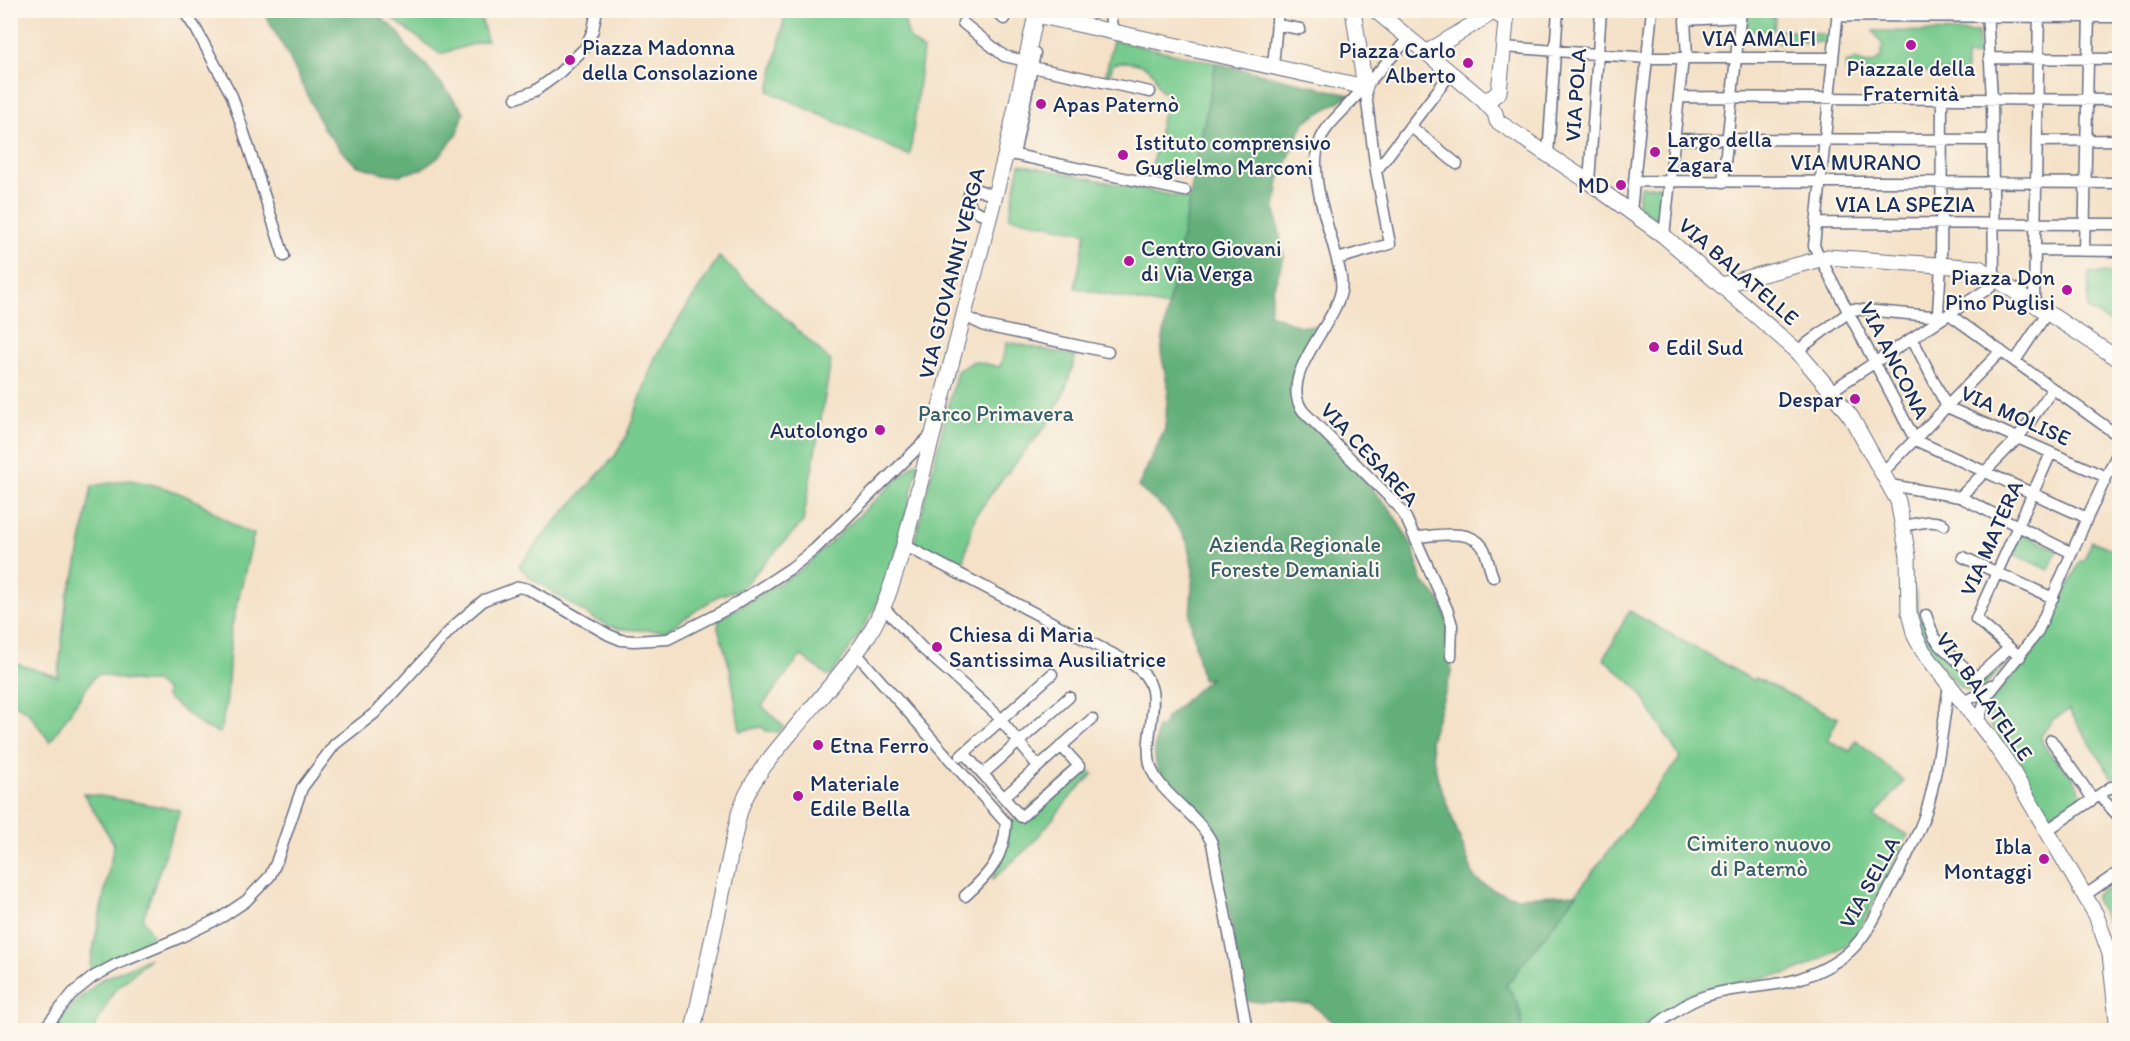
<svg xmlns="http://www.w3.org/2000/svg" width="2130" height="1041" viewBox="0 0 2130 1041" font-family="Itim,sans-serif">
  <rect width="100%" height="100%" fill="#fbf7ec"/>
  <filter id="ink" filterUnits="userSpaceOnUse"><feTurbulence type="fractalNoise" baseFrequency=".0167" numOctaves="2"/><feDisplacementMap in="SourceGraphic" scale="12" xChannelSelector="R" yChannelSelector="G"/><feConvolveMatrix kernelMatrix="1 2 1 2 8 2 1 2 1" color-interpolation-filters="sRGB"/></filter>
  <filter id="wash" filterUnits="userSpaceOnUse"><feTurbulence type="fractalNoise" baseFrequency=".008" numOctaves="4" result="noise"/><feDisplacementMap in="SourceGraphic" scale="24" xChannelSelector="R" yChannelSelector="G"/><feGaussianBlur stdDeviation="1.35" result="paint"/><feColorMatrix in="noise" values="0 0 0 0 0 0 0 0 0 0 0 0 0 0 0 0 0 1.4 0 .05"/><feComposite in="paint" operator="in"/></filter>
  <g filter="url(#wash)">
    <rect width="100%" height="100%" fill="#f4e1c7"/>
    <path fill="#78cb8e" stroke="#4a7d76" stroke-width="1.5" d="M382,11H479L487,40L440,54Z
      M786,11H908L904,19L909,38L923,50L910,156L769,91Z
      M1749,11H1773L1772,17L1775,18L1774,29L1771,32L1747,30Z
      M1782,30L1829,35L1828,42H1778L1777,39L1771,38Z
      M1873,31L1978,32V56H1966V72L1846,71V63L1857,59C1865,66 1874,65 1881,57L1883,45Z
      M1113,40L1216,63L1193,178L1151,170L1167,93L1161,91C1157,85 1156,79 1153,73C1146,63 1123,59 1113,65L1108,78H1105Z
      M1020,164L1190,199L1168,307L1075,288L1086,233L1009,217Z
      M1640,186H1663L1660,221L1639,207L1638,201Z
      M719,257L831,361L803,522L740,589L718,596L666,631L619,629L596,620L531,578L519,566L548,530L615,456L626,437L656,355Z
      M2089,273H2119V328L2088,309Z
      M1007,342L1076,356L1064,393L1048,423L993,491L975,517L961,568L914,543L957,371L974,361L1000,367Z
      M916,462L919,463C908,502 899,551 884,588C870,620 852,647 831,675L828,676L802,656L798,659L762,706L784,727L778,732L766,731L762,727L740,731L730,668L718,628L719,619L801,570Z
      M129,480C157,484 180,491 205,506C221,516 236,529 254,534L231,629L227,699L220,733L204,727L165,696L167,691L155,682C136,683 118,679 100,674L94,677L50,742L28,712L11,701V662L58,677L67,596L75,574L92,486Z
      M2021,533L2057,550L2049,570L2011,553Z
      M2092,541L2119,552V781L2115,776L2112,778L2069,710L2053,719L2041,736C2044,759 2078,770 2081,796L2051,824C2038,804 1985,729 1987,709C1988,706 1990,703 1991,700L2029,658L2040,639L2059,596L2063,597L2080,561L2083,562Z
      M1915,589L1919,613L1929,638L1969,682L1973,684L1978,683L2005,661L2006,663L1980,690C1974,692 1968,692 1962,688C1951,680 1928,648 1922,636C1916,621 1915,605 1915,589Z
      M1629,611L1754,681L1756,678L1838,718L1827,740L1850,751L1856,740L1904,781L1874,817L1908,835L1863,923L1855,937L1844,946L1806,967L1789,973L1716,986L1695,992L1642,1026L1638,1030H1521V1018L1506,985L1680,758L1638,689L1604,659Z
      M1083,766L1093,774L1073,794L1031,845L992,880L1001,860L1010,823Z
      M83,793L180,810L143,919L155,941L114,957L90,972V965L114,844Z
      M2114,884L2119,893V959L2111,928L2095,899V895Z
      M150,958L114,991L93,1030H51L74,1003L101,980Z"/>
    <path fill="#62af79" stroke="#3e6f6c" stroke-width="1.5" d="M263,11H373L396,30L402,37L407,48L426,65L464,112L458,133L439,157L422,169L400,175L383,173L356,165L341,150L323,128L289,57Z
      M1216,63L1350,95L1304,122L1279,180L1275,210L1284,257L1273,289L1269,314L1300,326H1321L1298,362L1291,387L1294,407L1345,458L1390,509L1413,547L1421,580L1439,599L1448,621L1447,652L1452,670L1430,741L1438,780L1475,879L1495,891L1516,897L1577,894L1506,985C1518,1001 1522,1010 1521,1030H1343L1311,1004L1245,1001L1214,832L1163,778C1151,763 1155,745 1157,727H1163L1166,718L1210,678L1202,679L1190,618L1193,570L1187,541L1167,511L1138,487L1165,429L1168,389L1161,352L1168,307Z"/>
  </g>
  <g filter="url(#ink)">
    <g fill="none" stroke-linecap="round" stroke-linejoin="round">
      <g stroke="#676d83" stroke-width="13">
        <path id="street" d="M183,10L196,29L232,96L284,256
          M994,10L1004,19
          M1109,10L1113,32
          M1838,10L1814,246L1915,440L2087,518
          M1837,16L2120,17
          M963,23L1004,56L1026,61
          M1278,25L1300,29
          M1409,38C1389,60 1368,83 1348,105C1338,116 1325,127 1320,141C1307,173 1328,223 1336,256C1339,267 1343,280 1341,291C1334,327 1277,376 1303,411L1398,506L1406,518L1447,609L1452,625L1451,656
          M1504,47L1648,58H1832
          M1687,58L1685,20L1740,17
          M1989,58L2120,59
          M1032,67L1150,92
          M1273,67L1278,10
          M1679,97L2120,100
          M516,98L535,91L557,75L585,48L593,30L597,10
          M1942,99L1941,265L1938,312L1942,318
          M1410,126L1457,164
          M1675,139L1992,140
          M2038,141L2120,140
          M1006,153L1185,191
          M1014,155L1035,53
          M1548,155L1558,10
          M1376,171L1451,73
          M1634,181L2120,183
          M1589,182L1601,10
          M1723,182L1741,10
          M1631,211L1652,10
          M989,217L972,209L968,198L969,194L978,190L995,196
          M1816,223L2120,224
          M1664,236L1683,58
          M2036,250L2120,251
          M2084,251L2089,11
          M1337,259L1390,244L1376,171L1365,87
          M2034,304L2039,10
          M1949,314L2120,437
          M964,316L985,326L1108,352
          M1912,338L1947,407L2106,477
          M1797,351L1853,309L1931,316L1942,318
          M2015,361L2047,313
          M1831,391L1992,286L1994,277L1992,99L1987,10
          M1883,472L2001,351
          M1890,485L1960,497L2018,438L2053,389
          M1960,497L2072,553
          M1904,526C1916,524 1933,518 1944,525
          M1416,537C1436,536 1472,527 1484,549C1488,558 1489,568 1493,577
          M904,545L1130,663C1172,686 1142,727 1150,764C1156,792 1199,814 1212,843L1247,1030
          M1963,557L2053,598
          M884,608L924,650L995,713L1038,766
          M1926,615L1934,637L1940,645L1974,676H1978L2009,648
          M856,653L1006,823C1004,857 990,874 965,896
          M2020,657L1976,619L2051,453
          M1962,702L1976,696L1991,685
          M1978,722L1987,696L2037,633L2087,518L2120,448
          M2051,740L2093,799
          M964,753L1021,817L1079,766L1061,746
          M961,756L1052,674
          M983,774L1069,697
          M2099,795L2120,818
          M1004,797L1092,719
          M2046,831L2111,787
          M2084,896L2120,871
          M43,1030L73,993L93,977L117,964L179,938L222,917L246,901L270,876L276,863L302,788L335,744L375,713L455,625L484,600L519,587L528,589L609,635L621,640L634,641L668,639L731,607L791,568L815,549L932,434
          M1650,1030C1665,1018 1682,1005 1700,998C1731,986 1767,989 1798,979C1853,961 1865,938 1889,890C1904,862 1920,833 1929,802C1939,765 1943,724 1949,685"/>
      </g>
      <g stroke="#676d83" stroke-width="17">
        <path id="secondary" d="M1375,10L1482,99L1495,113L1497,121L1589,182L1664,236L1797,351L1831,391L1851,417L1898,501L1908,556L1909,613L1915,636L1923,651L1988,735L2008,764L2096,915L2110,954L2118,1030
          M1036,15L1365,87L1353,10
          M1426,53L1493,12L1504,18L1506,22L1499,92L1490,99H1482
          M1721,285L1828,257L1979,268L2120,360
          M693,1030L739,814C749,782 769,759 790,734C814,705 840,676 862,645C884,613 893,582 904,545L1006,153L1037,10"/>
      </g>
      <use href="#street" stroke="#fff" stroke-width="10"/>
      <use href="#secondary" stroke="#fff" stroke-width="15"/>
    </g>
  </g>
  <g fill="#b5179e" stroke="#fbf7ec" stroke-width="2">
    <circle cx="1911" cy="45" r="6"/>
    <circle cx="570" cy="60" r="6"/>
    <circle cx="1468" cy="63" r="6"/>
    <circle cx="1041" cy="104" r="6"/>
    <circle cx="1655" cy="152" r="6"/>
    <circle cx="1123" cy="155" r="6"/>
    <circle cx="1621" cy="185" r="6"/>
    <circle cx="1129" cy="261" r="6"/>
    <circle cx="2067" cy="290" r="6"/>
    <circle cx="1654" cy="347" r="6"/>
    <circle cx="1855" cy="399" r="6"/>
    <circle cx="880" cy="430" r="6"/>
    <circle cx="937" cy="647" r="6"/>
    <circle cx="818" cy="745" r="6"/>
    <circle cx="798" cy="796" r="6"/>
    <circle cx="2044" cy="859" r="6"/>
  </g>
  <g text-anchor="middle" stroke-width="4.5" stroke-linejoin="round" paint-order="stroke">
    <g font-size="22" fill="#1b2f5e" stroke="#fbf7ec">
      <text x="1759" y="46">VIA AMALFI</text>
      <text transform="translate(1575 95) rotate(-86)" y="8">VIA POLA</text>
      <text x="1856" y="170">VIA MURANO</text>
      <text x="1905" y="212">VIA LA SPEZIA</text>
      <text transform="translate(1739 271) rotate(41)" y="8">VIA BALATELLE</text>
      <text transform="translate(951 273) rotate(-76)" y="8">VIA GIOVANNI VERGA</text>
      <text transform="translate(1895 360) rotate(63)" y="8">VIA ANCONA</text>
      <text transform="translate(2016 415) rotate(24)" y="8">VIA MOLISE</text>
      <text transform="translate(1370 454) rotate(47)" y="8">VIA CESAREA</text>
      <text transform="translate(1991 538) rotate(-66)" y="8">VIA MATERA</text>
      <text transform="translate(1985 696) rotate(55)" y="8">VIA BALATELLE</text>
      <text transform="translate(1869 882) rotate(-61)" y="8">VIA SELLA</text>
    </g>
    <g font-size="22" fill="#1b2f5e" stroke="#fbf7ec" text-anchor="start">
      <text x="582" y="55">Piazza Madonna<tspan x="582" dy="25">della Consolazione</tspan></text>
      <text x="1456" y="58" text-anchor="end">Piazza Carlo<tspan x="1456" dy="25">Alberto</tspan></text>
      <text x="1911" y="76" text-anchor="middle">Piazzale della<tspan x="1911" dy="25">Fraternità</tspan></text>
      <text x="1053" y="112">Apas Paternò</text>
      <text x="1667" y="147">Largo della<tspan x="1667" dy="25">Zagara</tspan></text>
      <text x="1135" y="150">Istituto comprensivo<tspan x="1135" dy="25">Guglielmo Marconi</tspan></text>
      <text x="1609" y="193" text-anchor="end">MD</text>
      <text x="1141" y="256">Centro Giovani<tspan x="1141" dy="25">di Via Verga</tspan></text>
      <text x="2055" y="285" text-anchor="end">Piazza Don<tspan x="2055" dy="25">Pino Puglisi</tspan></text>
      <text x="1666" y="355">Edil Sud</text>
      <text x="1843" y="407" text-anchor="end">Despar</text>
      <text x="868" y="438" text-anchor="end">Autolongo</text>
      <text x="949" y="642">Chiesa di Maria<tspan x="949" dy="25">Santissima Ausiliatrice</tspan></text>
      <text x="830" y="753">Etna Ferro</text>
      <text x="810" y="791">Materiale<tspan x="810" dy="25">Edile Bella</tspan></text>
      <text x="2032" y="854" text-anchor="end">Ibla<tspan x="2032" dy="25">Montaggi</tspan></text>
    </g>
    <g font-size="22" fill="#375e6c" stroke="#fbf7ec">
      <text x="996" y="421">Parco Primavera</text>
      <text x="1295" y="552">Azienda Regionale<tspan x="1295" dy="25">Foreste Demaniali</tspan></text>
      <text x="1759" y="851">Cimitero nuovo<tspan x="1759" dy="25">di Paternò</tspan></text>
    </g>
  </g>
  <rect width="2130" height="1041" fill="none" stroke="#fbf7ec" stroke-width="36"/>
</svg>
